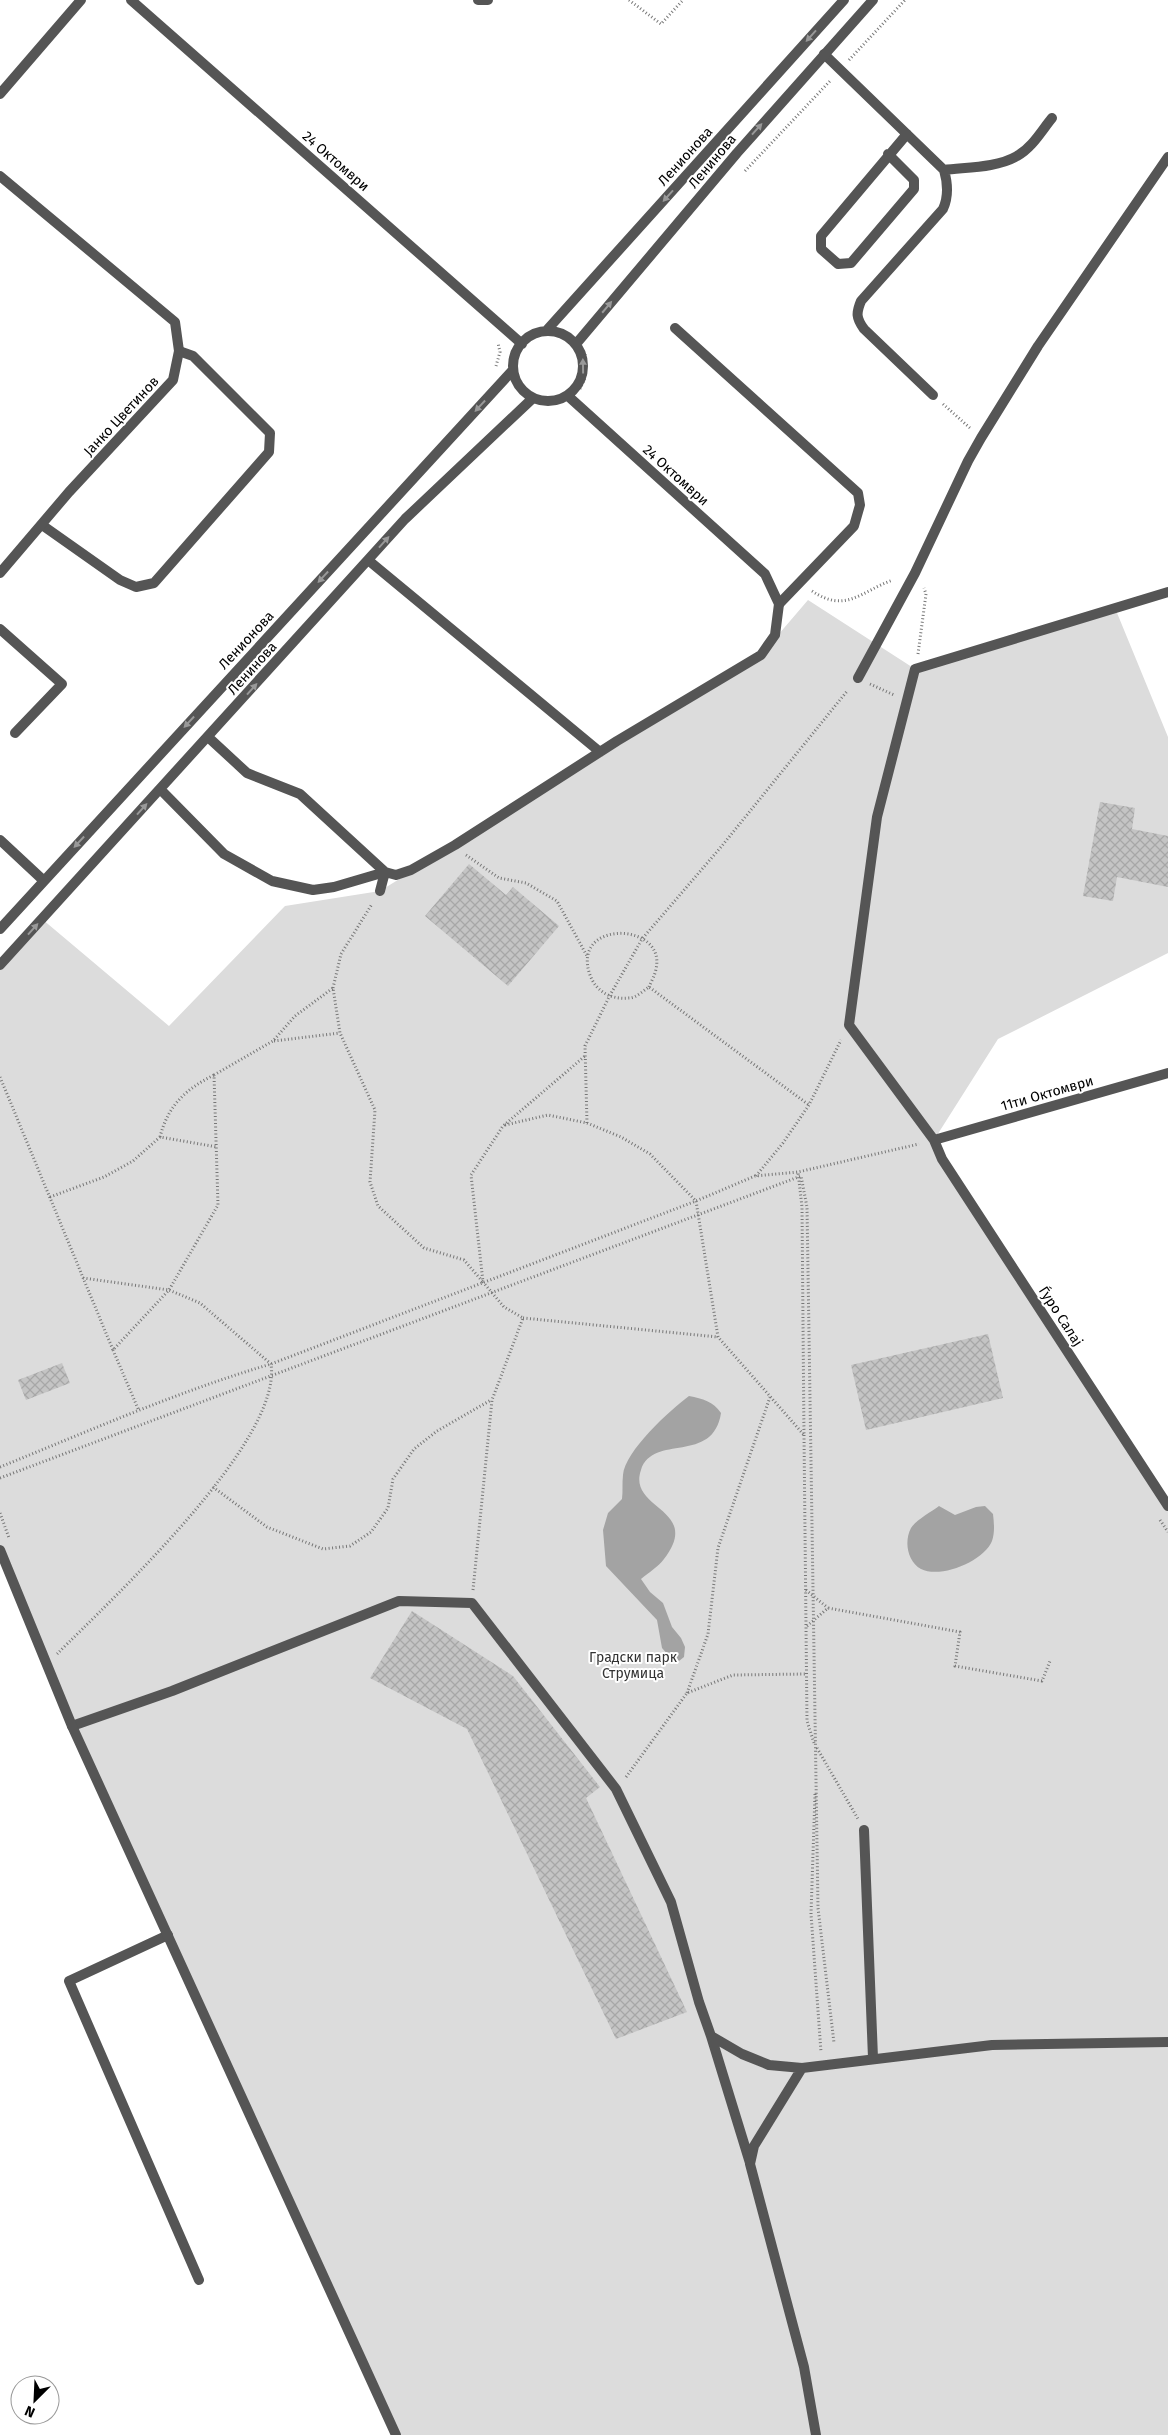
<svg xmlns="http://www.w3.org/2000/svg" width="1168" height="2435" viewBox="0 0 1168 2435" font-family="'Fira Sans',sans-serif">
  <defs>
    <pattern id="building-cross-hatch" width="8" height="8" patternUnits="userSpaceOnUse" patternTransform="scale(1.25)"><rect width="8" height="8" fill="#c4c4c4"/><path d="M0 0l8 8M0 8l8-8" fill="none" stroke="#a7a7a7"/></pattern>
  </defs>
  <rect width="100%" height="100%" fill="#fff"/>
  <path fill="#dcdcdc" d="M808,600L915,669L1115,608L1168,737V953L998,1039L934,1140L1168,1506V2435H396L72,1726L0,1550V965L42,919L169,1026L285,906L380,891L761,655Z"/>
  <path fill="#a3a3a3" d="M689,1396C703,1399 713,1401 721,1413C713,1465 653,1433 641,1470C627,1510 703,1508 664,1559C658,1567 648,1573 641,1579L650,1592L663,1603L672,1627L681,1638L685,1647L684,1657L679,1661L669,1656L662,1648L657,1620L606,1566L603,1530L608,1513L622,1499C623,1491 622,1483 623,1475C625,1451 670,1410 689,1396Z
    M939,1506L955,1515L976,1507L985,1506L993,1514C994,1523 995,1532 992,1541C984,1561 941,1579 921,1569C907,1561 904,1541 911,1528C916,1520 931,1512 939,1506Z"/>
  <path fill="url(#building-cross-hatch)" d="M1100,802L1135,808L1132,829L1168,836V887L1117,877L1113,901L1083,896Z
    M469,864L506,895L513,887L559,926L508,986L425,916Z
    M988,1334L1003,1398L866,1430L851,1365Z
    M62,1363L70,1383L26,1400L18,1380Z
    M412,1611L513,1676L600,1787L586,1798L687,2012L616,2039L467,1729L370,1678Z"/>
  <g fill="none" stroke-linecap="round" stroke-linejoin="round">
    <path stroke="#777" stroke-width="3" stroke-dasharray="1 2.5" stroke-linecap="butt" d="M629,0L661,24L683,0
      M849,60L905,0
      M745,171L830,81
      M496,366L500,352L498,343
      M580,389L585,378V354
      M943,404L970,428
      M812,591C846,614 861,591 893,580
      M918,654L926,594L924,588
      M870,684L894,695
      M466,855L499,878L526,883L557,901L587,956
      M649,987C651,982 655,975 656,969C667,922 570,919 590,975C596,992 612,1000 629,998C636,998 643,991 649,987L809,1105
      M333,988L341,954L372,904
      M274,1041L340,1033
      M0,1077L113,1350L169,1290L200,1303L271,1364C283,1441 111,1600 57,1654
      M587,1123L585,1046L609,997L642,939L721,847L848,690
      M505,1125L548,1115L587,1123L621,1137L650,1154L696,1201L755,1176L798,1172L919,1144
      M160,1137C168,1105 186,1089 214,1075
      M756,1176L783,1143L809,1105L841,1040
      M50,1197L104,1177L133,1161L160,1137L217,1147
      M83,1278L169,1290L218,1205L214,1075L273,1041L295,1016L333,988L340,1033L375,1110L370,1182L378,1206L424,1248L464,1260L483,1282
      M523,1318L718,1337
      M113,1350L139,1411
      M804,1435L807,1721L814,1743
      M0,1467C89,1431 179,1391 271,1364L696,1201L718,1337L804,1435L802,1207L798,1172
      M0,1478L801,1176L807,1207L818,1908L834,2043
      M213,1487L267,1527L323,1549L350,1546L371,1532L388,1508L393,1479L414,1449L437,1431L491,1400
      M0,1513L9,1538
      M1160,1520L1168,1532
      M473,1590L492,1400L523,1318L504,1307L483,1282L471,1175L503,1126L585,1056
      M806,1590L828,1608
      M807,1626L828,1608L960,1632L955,1666L1042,1681L1050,1661
      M687,1693L708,1634L718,1548L770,1397
      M817,1748L858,1819
      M626,1777L687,1693L733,1675L807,1674
      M815,1794L811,1914L821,2052"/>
    <path stroke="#555" stroke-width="10" d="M824,54L944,170C948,184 949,196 943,209L861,301C856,313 856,318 864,329L933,395
      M888,154L914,180V189L851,263L838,264L821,249V236L907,134
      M944,170C968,167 996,168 1017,156C1032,148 1042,130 1052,118
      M675,328L858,493L860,505L854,526L779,604
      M42,525L120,580L136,587L154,583L269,452L270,433L193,356L179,351
      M72,1726L172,1691L399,1601L472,1603L616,1789L671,1902L699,2002L711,2036L742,2054L769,2065L802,2068L992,2045L1168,2042
      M864,1830L873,2058
      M168,1935L69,1981L199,2280
      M711,2036L750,2163
      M802,2068L754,2146L750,2164L804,2367L816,2435"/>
    <path stroke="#555" stroke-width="10" d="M858,678L915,573L968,461L981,438L1038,346L1168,157"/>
    <path stroke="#555" stroke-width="10" d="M131,0L522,344
      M478,0H488
      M0,94L81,0
      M0,176L175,322L179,351L173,380L69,492L0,573
      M513 366a35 35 0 1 1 70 0a35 35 0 1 1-70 0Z
      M546,331L844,0
      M576,344L737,153L873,0
      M368,560L600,752
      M1168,592L915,669L877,817L849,1025L934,1140L942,1159L1168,1506
      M0,629L62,684L15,733
      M208,737L247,773L300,794L385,872L396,875L411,870L455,845L617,741L761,655L775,635L779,604L765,574L568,396
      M160,789L224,854L272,881L313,890L334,887L385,872L380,891
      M0,840L43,880
      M0,929L513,370
      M0,965L405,519L533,398
      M934,1140L1168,1073
      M0,1550L72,1726L396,2435"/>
  </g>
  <defs><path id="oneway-solid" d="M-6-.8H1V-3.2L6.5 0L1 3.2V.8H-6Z" transform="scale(1.25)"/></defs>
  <g fill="#999">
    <use href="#oneway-solid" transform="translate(811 36) rotate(132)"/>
    <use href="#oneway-solid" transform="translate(757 129) rotate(-48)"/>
    <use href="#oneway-solid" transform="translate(668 196) rotate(132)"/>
    <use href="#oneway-solid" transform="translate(607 307) rotate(-50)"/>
    <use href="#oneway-solid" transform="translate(583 366) rotate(-91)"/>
    <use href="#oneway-solid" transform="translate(480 406) rotate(133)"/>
    <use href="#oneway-solid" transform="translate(384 542) rotate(-48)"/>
    <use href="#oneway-solid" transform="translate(323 577) rotate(133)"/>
    <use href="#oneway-solid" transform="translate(252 689) rotate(-48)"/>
    <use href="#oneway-solid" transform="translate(189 722) rotate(133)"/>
    <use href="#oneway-solid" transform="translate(142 809) rotate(-48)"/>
    <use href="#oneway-solid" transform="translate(79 842) rotate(133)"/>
    <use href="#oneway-solid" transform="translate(33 929) rotate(-48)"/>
  </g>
  <g text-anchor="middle" stroke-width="4" stroke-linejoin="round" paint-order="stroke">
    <g font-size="14" fill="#000" stroke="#fff">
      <text transform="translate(685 156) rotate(-48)" y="5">Ленионова</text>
      <text transform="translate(336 161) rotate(41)" y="5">24 Октомври</text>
      <text transform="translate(712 161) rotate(-50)" y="5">Ленинова</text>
      <text transform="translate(121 416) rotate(-47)" y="5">Јанко Цветинов</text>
      <text transform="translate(676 475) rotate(42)" y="5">24 Октомври</text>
      <text transform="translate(246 640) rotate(-47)" y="5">Ленионова</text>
      <text transform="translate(252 668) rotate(-48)" y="5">Ленинова</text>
      <text transform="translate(1047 1093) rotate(-16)" y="5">11ти Октомври</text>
      <text transform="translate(1061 1316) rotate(57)" y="5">Ѓуро Салај</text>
    </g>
    <g font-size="14" fill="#333" stroke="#fff">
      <text x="633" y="1662">Градски парк<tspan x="633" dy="16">Струмица</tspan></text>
    </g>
  </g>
  <g transform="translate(35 2400) rotate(204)"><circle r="24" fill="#ffffff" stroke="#999999"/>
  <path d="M0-4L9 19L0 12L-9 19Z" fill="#000000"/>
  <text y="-8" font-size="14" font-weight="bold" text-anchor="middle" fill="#000000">N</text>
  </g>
</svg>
